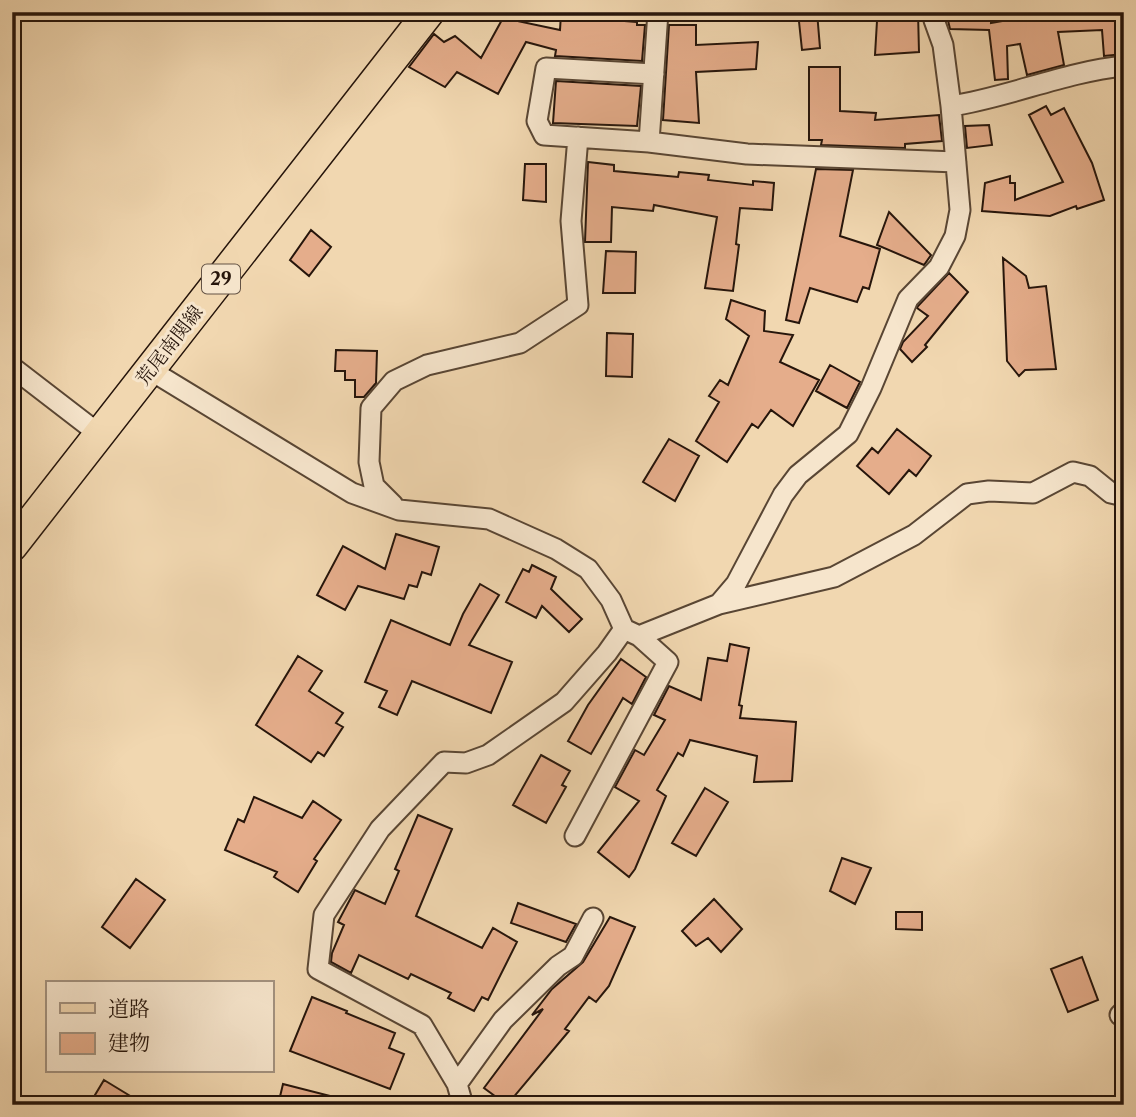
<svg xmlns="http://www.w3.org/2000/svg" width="1136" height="1117" viewBox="0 0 1136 1117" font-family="'Libre Caslon Text','Noto Serif JP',serif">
  <rect width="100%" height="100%" fill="#f1d7b0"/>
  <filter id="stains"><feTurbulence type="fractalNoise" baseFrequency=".00286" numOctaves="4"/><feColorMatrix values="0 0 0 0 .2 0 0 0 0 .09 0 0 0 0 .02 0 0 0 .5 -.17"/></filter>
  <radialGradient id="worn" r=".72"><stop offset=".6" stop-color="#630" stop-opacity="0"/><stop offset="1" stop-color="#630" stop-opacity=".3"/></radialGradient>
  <path fill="#e5ad8b" stroke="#26150b" stroke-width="2" d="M798,12H817L820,48L802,50Z
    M885,12H918L919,52L875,55L877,21H888Z
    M946,12H992L991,23L1054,12H1124V54L1104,56L1102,30L1058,32L1064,65L1027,75L1020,44L1007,46L1008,79L995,80L989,30L950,29Z
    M561,14H587V18L637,22V25H645L642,61L555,56L556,50L526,42L498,94L457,72L445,87L409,67L434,34L444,42L455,36L481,58L503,18L560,30Z
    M669,25H696V45L758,42L756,69L696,72L699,123L663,120Z
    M809,67H840V111L876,113L875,120L939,115L942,141L905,144V148L821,145L822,140H809Z
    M556,81L641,86L637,126L553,123Z
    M1046,106L1051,115L1064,108L1092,163L1104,200L1077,209L1076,206L1050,216L982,211L985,183L1010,176V183H1015V200L1063,182L1029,115Z
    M989,125L992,145L967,148L965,126Z
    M588,162L614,165V171L678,177L679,172L709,175L708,180L753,185V181L774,183L772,210L740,208L736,244L739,245L733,291L705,288L717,217L654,205L653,211L612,207L611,242H585Z
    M525,164H546V202L523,200Z
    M816,169L853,170L840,236L880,249L869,289L863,287L857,302L810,288L799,323L786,320Z
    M889,212L931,255L924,265L877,245Z
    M311,230L331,247L309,276L290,260Z
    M606,251L636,252L635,293H603Z
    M1003,258L1026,276L1029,288L1046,286L1056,369L1025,370L1019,376L1007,361Z
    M949,273L968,292L925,345L927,347L912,362L900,349L903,342L928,316L917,308L918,306Z
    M731,300L765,311L764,331L793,335L780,362L819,380L793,426L771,410L758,428L752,424L727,462L696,441L719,402L709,396L720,380L728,385L749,336L726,319Z
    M607,333L633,334L632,377L606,376Z
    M336,350L377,351L376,383L364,397H355V380H345V371H335Z
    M830,365L860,382L847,408L816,391Z
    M897,429L931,456L916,476L909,470L889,494L857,466L872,448L878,453Z
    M669,439L699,456L675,501L643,482Z
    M396,534L439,547L431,575L422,572L417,587L409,585L404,599L358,586L345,610L317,595L343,546L385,569Z
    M532,565L556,577L551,589L582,619L569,632L542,606L536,618L506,602L523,569L529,572Z
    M480,584L499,595L469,645L512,662L491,713L412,681L397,715L379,707L387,691L365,682L391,620L450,645L463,614Z
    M730,644L749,648L739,705L742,706L740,718L796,722L792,781L754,782L757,756L690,740L683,756L678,753L657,790L666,796L635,869L629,877L598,852L639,801L615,787L635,750L644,755L665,720L654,715L669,686L701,700L708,658L727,661Z
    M298,656L322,671L309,691L343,713L336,723L343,727L324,756L318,752L311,762L256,725Z
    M621,659L646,677L632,704L623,698L591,754L568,741L588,705Z
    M541,755L570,771L562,785L566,787L546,823L513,805Z
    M705,788L728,802L696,856L672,843Z
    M254,797L302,818L313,801L341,820L314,859L317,861L298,892L274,877L277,872L225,850L238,819L244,822Z
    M418,815L452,829L416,916L482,948L493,928L517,942L488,1000L482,997L474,1011L448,998L451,993L411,974L408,979L359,955L351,973L331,962L332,953L344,925L338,922L355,890L385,904L399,871L395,869Z
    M842,858L871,868L855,904L830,891Z
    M136,879L165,900L130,948L102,927Z
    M714,899L742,929L721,952L708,938L696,946L682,931Z
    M518,903L576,924L566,942L511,923Z
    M896,912H922V930L896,929Z
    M610,917L635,927L609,986L596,1002L589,997L565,1029L569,1031L507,1105L484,1088L543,1009L532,1015L552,989L583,962Z
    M1082,957L1098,1000L1068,1012L1051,969Z
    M312,997L347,1011L346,1013L395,1033L389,1048L404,1054L390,1089L290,1051Z
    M104,1080L145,1105H89Z
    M283,1084L338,1098L337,1105H278Z"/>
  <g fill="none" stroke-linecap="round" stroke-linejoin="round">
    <g stroke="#594634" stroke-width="23">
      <path id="street" d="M654,74L546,68L537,121L544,135L649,142L747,154L956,162
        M951,106C1010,97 1064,72 1124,66
        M649,142L658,12
        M12,367L99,434
        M150,370L352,493L399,510L489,519L556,549L588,569L611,600L624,629L639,636L668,662L575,836
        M393,505L374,486L369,462L371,408L394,381L427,365L520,343L578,305L571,221L578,137
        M719,604L834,577L914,535L967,494L989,491L1033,493L1073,472L1090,476L1111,493L1124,496
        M639,636L719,604L736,584L783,495L798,475L848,434L871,388L908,299L939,267L955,236L960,210L951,106L943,45L934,20V12
        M1120,1015L1124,1011
        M457,1084L503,1020L558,966L573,956L593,918
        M463,1105L457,1084L422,1025L318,969L324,915L380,829L444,762L466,763L488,755L564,702L607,653L624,629"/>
    </g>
    <g stroke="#26150b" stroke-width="33">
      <path id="primary" d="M12,546L429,12"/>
    </g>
    <use href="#street" stroke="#f6e5cc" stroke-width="19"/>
    <use href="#primary" stroke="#f1d7b0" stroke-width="30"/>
  </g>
  <g text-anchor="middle" stroke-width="6" stroke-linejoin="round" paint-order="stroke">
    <rect fill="#f6e5cc" stroke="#645345" stroke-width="2" x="202" y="264.5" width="38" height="29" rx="5"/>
    <g font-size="18" font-weight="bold" fill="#26150b">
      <text x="221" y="285">29</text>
    </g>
    <g font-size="19" fill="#26150b" stroke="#f6e5cc">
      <text transform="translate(169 345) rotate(-52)" y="7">荒尾南関線</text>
    </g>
  </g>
  <rect width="1136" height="1117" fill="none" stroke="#f1d7b0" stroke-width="42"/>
  <rect x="14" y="14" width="1108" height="1089" fill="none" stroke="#26150b" stroke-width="3.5"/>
  <rect x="21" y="21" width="1094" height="1075" fill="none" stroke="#26150b" stroke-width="2"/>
  <rect x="46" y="981" width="228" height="91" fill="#f6e5cc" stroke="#a3927f" stroke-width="2"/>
  <rect x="60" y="1003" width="35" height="10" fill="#f1d7b0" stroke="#a3927f" stroke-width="2"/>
  <text x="108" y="1016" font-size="21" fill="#26150b">道路</text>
  <rect x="60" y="1033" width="35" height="21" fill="#e5ad8b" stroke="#a3927f" stroke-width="2"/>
  <text x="108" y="1050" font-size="21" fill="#26150b">建物</text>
  <rect width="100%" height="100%" filter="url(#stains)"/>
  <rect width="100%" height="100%" fill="url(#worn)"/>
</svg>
